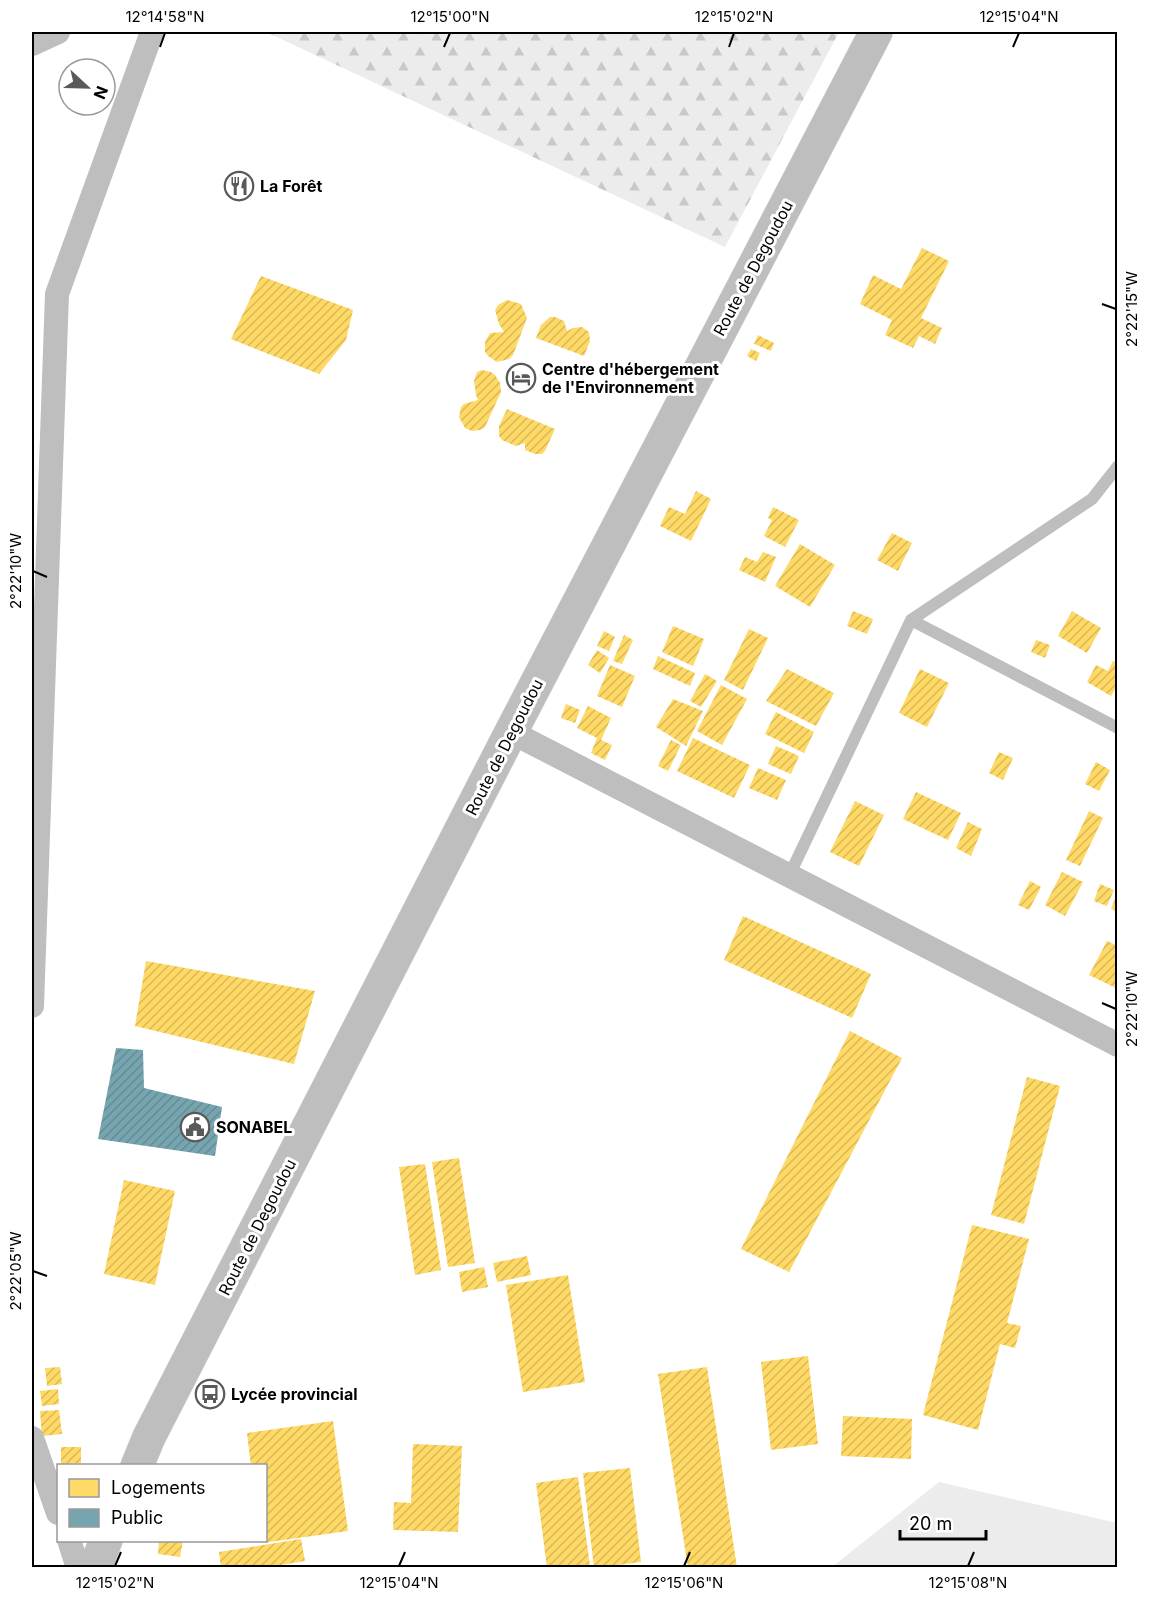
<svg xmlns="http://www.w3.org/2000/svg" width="1149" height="1599" font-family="Inter,sans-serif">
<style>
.forest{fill:url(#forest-firs)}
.pitch{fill:#ececec}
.homes{fill:url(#homes-hatch)}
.public{fill:url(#public-hatch)}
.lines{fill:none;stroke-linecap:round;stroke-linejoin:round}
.primary-casing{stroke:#dbdbdb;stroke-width:34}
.service{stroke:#bebebe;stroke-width:12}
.minor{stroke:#bebebe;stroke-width:24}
.primary{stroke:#bebebe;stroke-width:33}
.ticks{fill:none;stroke:#000;stroke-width:2}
.labels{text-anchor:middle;stroke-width:6;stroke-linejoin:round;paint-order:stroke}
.poi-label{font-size:16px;font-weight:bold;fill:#000;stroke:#fff;text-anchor:start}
.street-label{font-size:16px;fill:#000;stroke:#fff}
.neatline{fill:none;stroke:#000;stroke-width:2}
.ticks-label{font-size:15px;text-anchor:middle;fill:#000}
</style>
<defs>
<pattern id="forest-firs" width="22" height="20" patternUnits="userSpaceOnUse" patternTransform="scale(1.5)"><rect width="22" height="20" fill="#ececec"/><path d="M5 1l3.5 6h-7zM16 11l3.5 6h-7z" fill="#c9c9c9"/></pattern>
<pattern id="homes-hatch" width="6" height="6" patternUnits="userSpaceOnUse" patternTransform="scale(1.5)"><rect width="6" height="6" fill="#ffd966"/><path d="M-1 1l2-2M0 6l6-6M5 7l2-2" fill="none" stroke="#d9b857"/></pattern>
<pattern id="public-hatch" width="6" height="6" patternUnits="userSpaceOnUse" patternTransform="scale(1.5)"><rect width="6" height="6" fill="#76a5af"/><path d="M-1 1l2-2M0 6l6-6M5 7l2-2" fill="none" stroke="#648c95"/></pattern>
</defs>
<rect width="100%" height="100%" fill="#fff"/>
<path class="forest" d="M266,32H839L725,247Z"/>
<path class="pitch" d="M939,1482L1117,1523V1567H832Z"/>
<path class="homes" d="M922,248L949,261L921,318L942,328L935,344L919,336L913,348L885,335L892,320L860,304L873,275L901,289Z
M261,276L353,310L346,340L319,374L231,339Z
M507,300L521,304L527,318L513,355L509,359L497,362L488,356L485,352V342L490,333L504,332L499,324L495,310L498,305Z
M550,317H555L564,321L567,331L573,328L582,327L589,332L590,341L584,356L536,338L541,325Z
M758,335L774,343L771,351L754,344Z
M751,349L760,353L756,361L747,356Z
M482,370L491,372L495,375L500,383L501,392L485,427L480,430L472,431L465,428L459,417L461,407L464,404L478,400L476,395L474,381L477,372Z
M507,409L555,429L545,451L542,454H535L525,450V443L516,446L502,440L499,436V426Z
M696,491L711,499L691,541L660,526L669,507L685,514Z
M773,507L799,520L785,547L764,536L772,520L768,518Z
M892,533L912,543L898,571L877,560Z
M800,544L835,565L810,607L775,586Z
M763,552L776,557L765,582L739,570L745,557L757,562Z
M853,611L873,619L867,634L847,626Z
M1072,611L1101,628L1087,653L1058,636Z
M673,626L704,639L693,666L662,652Z
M749,629L768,638L743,690L724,680Z
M604,631L615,637L609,651L597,646Z
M624,635L633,640L622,664L613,661Z
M1036,640L1050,645L1045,658L1031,652Z
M597,650L609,658L600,673L588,665Z
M658,656L695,673L690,686L653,669Z
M1113,661L1118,663V684L1111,696L1087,682L1096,665L1108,671Z
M610,665L635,676L622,707L597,696Z
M787,669L834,693L816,726L766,701Z
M920,669L949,683L927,727L899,713Z
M705,674L717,681L701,707L690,701Z
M721,685L747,699L722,745L697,731Z
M673,699L703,711L686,746L656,727Z
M566,704L580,710L575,723L561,718Z
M588,706L611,718L601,740L612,745L605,760L591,753L597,738L577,728Z
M776,712L814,732L804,753L765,734Z
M693,738L750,765L734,798L677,771Z
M671,740L681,745L668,771L658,766Z
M776,746L799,756L791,774L768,764Z
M999,752L1013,758L1003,780L989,773Z
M1096,762L1110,770L1099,791L1085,784Z
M758,768L786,780L777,800L749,788Z
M916,792L961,813L948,840L903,819Z
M855,801L884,815L859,866L830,852Z
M1089,811L1103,818L1080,866L1066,860Z
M968,822L982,829L971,856L956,848Z
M1062,872L1083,882L1065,916L1045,905Z
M1030,881L1041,887L1029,910L1018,905Z
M1100,884L1114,890L1107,906L1094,901Z
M1117,893H1118V912L1111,909Z
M743,916L871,974L852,1018L724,960Z
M1107,941L1118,946V989L1089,975Z
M146,961L315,991L294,1064L135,1026Z
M850,1031L902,1058L789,1272L741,1249Z
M1027,1077L1060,1086L1024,1224L991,1215Z
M459,1158L475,1263L448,1267L432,1162Z
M425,1164L441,1270L415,1275L399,1167Z
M124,1180L175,1191L155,1285L104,1274Z
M972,1225L1029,1239L1007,1323L1021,1326L1015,1348L1000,1344L978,1430L923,1415Z
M527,1256L531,1275L497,1282L493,1263Z
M484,1267L488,1287L462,1292L459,1272Z
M568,1275L585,1382L523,1392L506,1285Z
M808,1356L818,1444L771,1450L761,1362Z
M60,1367L62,1384L47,1386L45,1368Z
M707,1367L737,1568H688L658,1374Z
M58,1389L59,1404L42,1406L40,1391Z
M59,1410L62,1434L42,1436L40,1411Z
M843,1416L912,1419L911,1459L841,1456Z
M333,1421L348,1531L262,1543L261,1540H266V1466H251L247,1433Z
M413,1444L462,1446L458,1532L393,1530L394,1502L411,1503Z
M61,1447H81V1463L61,1464Z
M630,1468L641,1562L594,1568L583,1473Z
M578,1477L590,1566L547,1568L536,1483Z
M301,1539L305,1561L263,1568H221L219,1552Z
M159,1540H183L180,1557L158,1554Z"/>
<path class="public" d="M116,1048L143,1050L144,1088L222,1107L215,1156L98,1139Z"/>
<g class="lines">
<g class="primary-casing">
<path id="primary" d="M137,1466L149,1437L511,732L876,32
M95,1568L106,1540"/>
</g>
<path class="service" d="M911,620L1118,728
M789,876L911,620L1092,499L1118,466"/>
<path class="minor" d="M32,44L58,32
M511,732L1118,1045
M32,1006L57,294L152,32
M32,1438L58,1513
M69,1540L78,1568"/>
<use href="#primary" class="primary"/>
</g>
<path class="ticks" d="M160,47L165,33M444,47L450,33M729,47L734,33M1013,47L1019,33M1102,304L1116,309M33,571L47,577M1102,1003L1116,1009M33,1271L47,1276M115,1566L121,1552M399,1566L405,1552M684,1566L690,1552M968,1566L974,1552"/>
<defs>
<g id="restaurant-ring" transform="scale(1.5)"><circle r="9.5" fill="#fff" stroke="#595959" stroke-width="1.5"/><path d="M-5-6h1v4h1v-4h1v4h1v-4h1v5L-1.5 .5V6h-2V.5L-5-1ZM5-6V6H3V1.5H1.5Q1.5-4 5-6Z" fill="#595959"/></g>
<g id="hotel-ring" transform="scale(1.5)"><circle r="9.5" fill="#fff" stroke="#595959" stroke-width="1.5"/><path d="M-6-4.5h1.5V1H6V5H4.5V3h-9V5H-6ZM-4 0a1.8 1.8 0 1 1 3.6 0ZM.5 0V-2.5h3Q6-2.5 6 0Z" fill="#595959"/></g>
<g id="civic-ring" transform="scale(1.5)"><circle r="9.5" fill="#fff" stroke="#595959" stroke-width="1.5"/><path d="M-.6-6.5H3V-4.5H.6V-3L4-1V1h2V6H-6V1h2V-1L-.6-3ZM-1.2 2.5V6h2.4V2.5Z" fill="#595959"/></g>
<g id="bus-ring" transform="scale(1.5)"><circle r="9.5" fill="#fff" stroke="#595959" stroke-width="1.5"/><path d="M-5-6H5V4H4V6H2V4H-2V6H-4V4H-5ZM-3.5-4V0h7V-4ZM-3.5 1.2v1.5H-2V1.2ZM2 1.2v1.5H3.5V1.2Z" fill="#595959"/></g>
</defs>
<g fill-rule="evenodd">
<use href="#restaurant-ring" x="239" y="186"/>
<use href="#hotel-ring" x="521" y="378"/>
<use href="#civic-ring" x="195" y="1127"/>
<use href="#bus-ring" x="210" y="1394"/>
</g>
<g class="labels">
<g class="poi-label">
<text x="260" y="192">La Forêt</text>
<text x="542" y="375">Centre d'hébergement<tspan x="542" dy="18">de l'Environnement</tspan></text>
<text x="216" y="1133">SONABEL</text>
<text x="231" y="1400">Lycée provincial</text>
</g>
<g class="street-label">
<text transform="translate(753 268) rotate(-62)" y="6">Route de Degoudou</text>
<text transform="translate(504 747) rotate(-63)" y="6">Route de Degoudou</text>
<text transform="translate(257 1227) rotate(-63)" y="6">Route de Degoudou</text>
</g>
</g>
<rect width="1149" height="1599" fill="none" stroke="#ffffff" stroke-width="66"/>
<rect x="57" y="1464" width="210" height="78" fill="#ffffff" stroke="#999999" stroke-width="1.5"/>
<rect x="69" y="1479" width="30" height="18" fill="#ffd966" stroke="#999999" stroke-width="1.5"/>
<text x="111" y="1494" font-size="18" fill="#000000">Logements</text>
<rect x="69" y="1509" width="30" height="18" fill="#76a5af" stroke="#999999" stroke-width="1.5"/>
<text x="111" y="1524" font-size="18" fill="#000000">Public</text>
<g transform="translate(87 87) rotate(112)"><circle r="28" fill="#ffffff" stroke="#999999" stroke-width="1.5"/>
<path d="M0-4.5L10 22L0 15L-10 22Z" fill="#595959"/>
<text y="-9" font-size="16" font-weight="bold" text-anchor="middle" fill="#000000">N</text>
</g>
<path d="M900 1530v9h86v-9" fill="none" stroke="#000000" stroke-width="3"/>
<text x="909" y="1530" font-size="18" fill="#000000" stroke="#ffffff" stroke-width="4.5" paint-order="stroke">20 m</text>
<rect x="33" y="33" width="1083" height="1533" class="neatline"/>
<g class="ticks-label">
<text x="165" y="22">12°14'58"N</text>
<text x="450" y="22">12°15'00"N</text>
<text x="734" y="22">12°15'02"N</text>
<text x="1019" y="22">12°15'04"N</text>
<text transform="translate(1132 309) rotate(-90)" y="5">2°22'15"W</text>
<text transform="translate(16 571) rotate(-90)" y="5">2°22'10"W</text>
<text transform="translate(1132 1009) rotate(-90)" y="5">2°22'10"W</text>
<text transform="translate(16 1271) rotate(-90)" y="5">2°22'05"W</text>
<text x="115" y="1588">12°15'02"N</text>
<text x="399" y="1588">12°15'04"N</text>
<text x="684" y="1588">12°15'06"N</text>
<text x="968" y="1588">12°15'08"N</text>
</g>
</svg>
